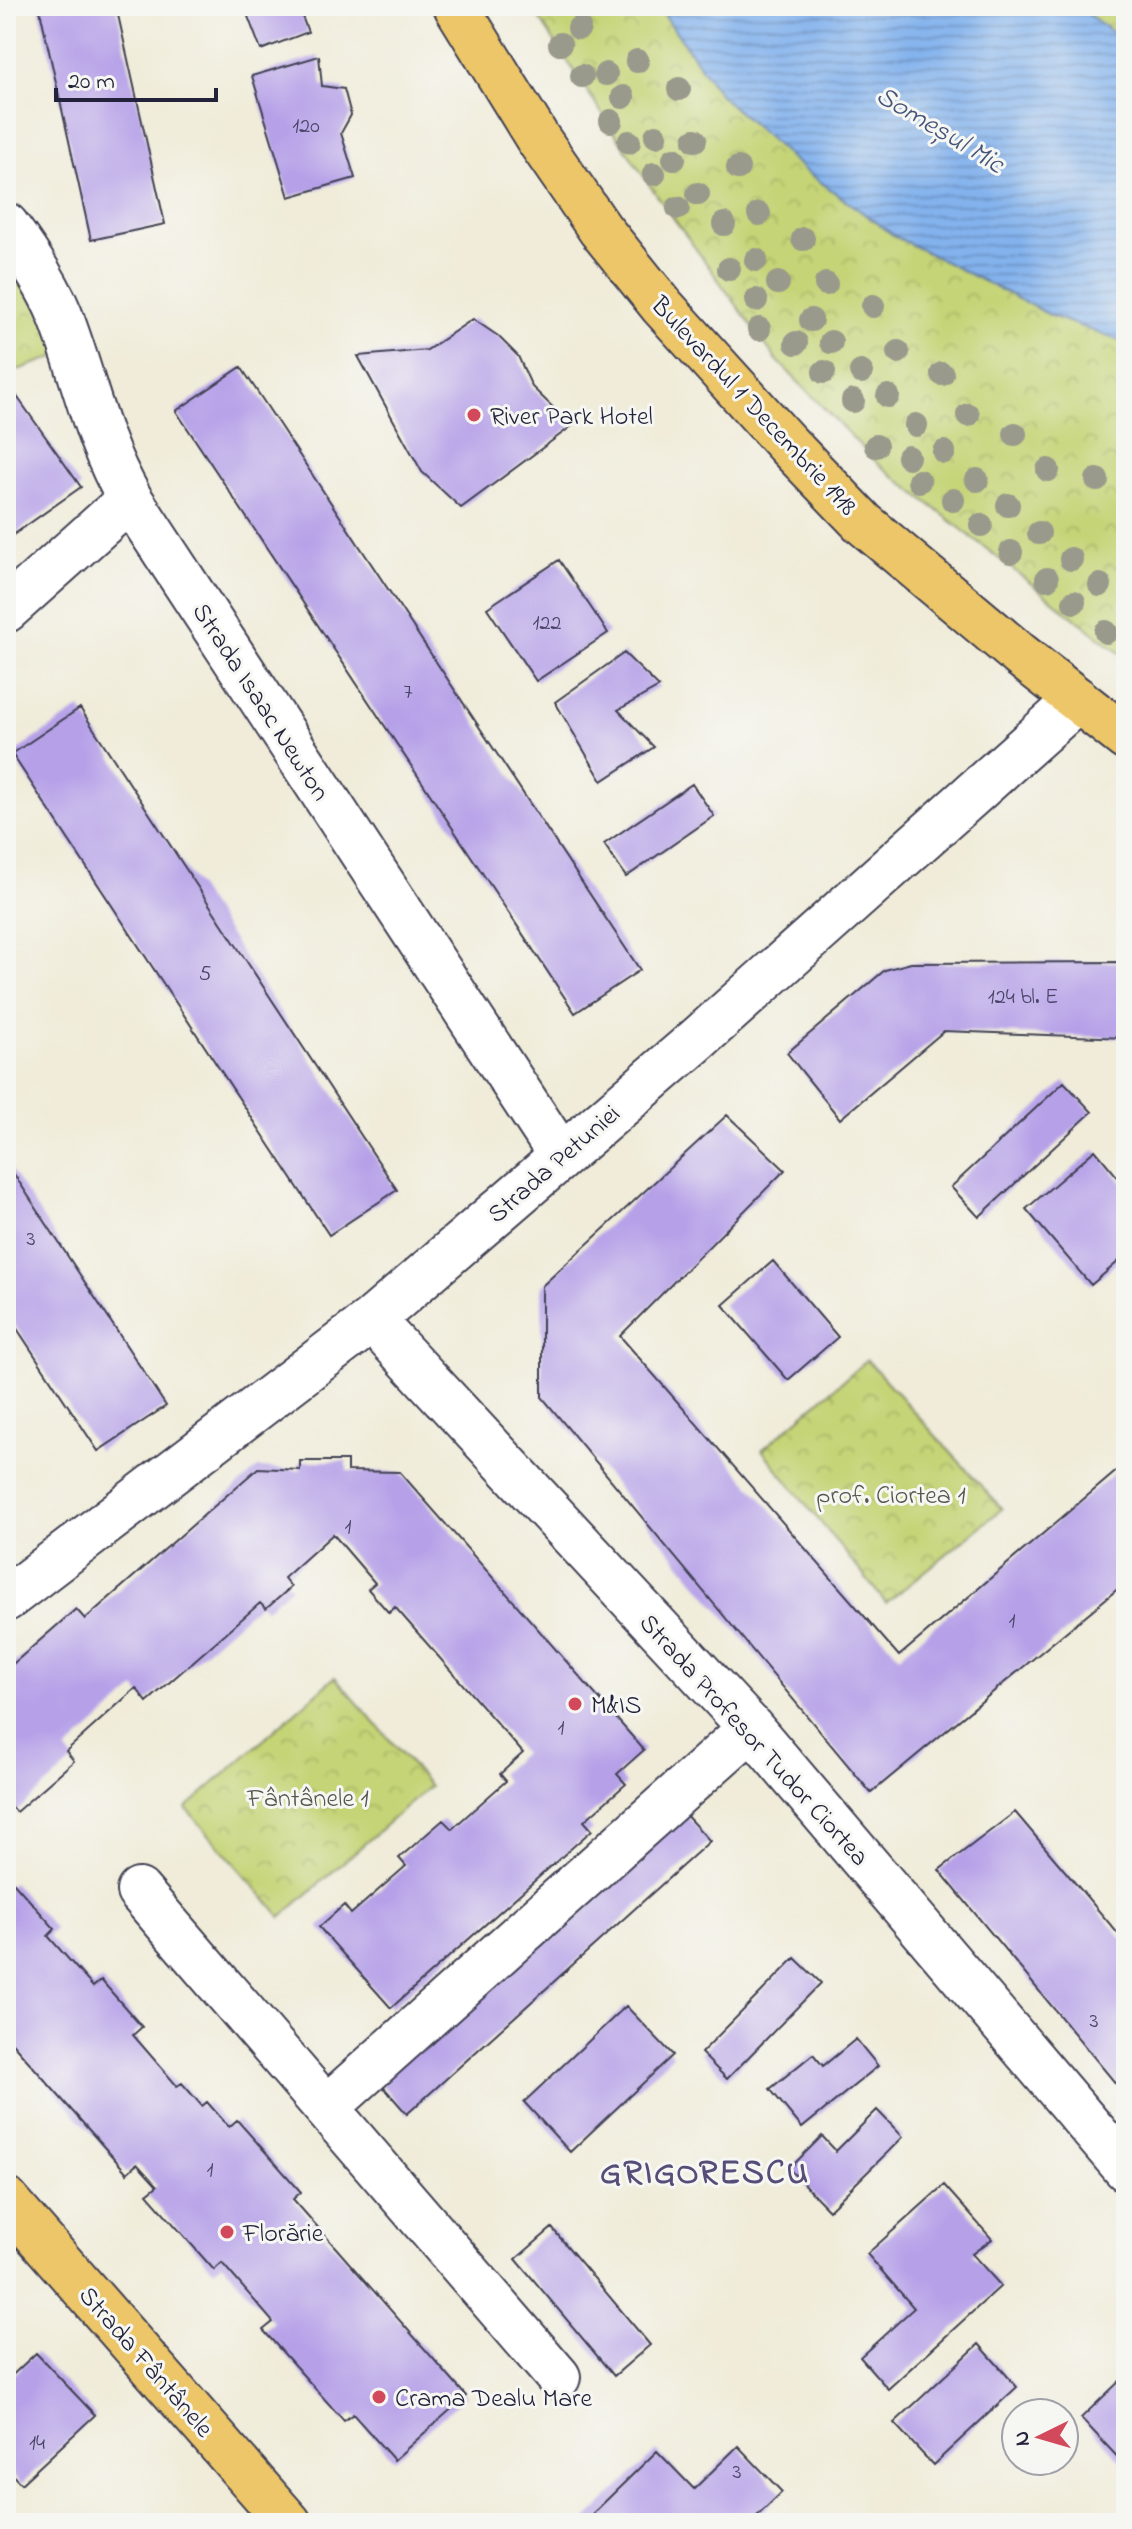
<svg xmlns="http://www.w3.org/2000/svg" width="1132" height="2529" font-family="'Indie Flower',sans-serif">
<style>
.park{fill:url(#park-crowns);stroke:#747b58;stroke-width:2}
.water{fill:url(#water-rules);stroke:#526a94;stroke-width:2}
.building{fill:#b6a1e8}
.lines{fill:none;stroke-linecap:round;stroke-linejoin:round}
.minor-casing{stroke:#414053;stroke-width:48}
.major-casing{stroke:#414053;stroke-width:48}
.minor{stroke:#fff;stroke-width:44}
.major{stroke:#ecc669;stroke-width:44}
.tree{fill:#9a9a8c}
.poi-dot{fill:#d1495b;stroke:#f6f6f2;stroke-width:3}
.labels{text-anchor:middle;stroke-width:6;stroke-linejoin:round;paint-order:stroke}
.number-label{font-size:22px;fill:#474266}
.street-label{font-size:26px;fill:#22223b;stroke:#f6f6f2}
.poi-label{font-size:26px;fill:#22223b;stroke:#f6f6f2;text-anchor:start}
.park-label{font-size:26px;fill:#53574d;stroke:#f6f6f2}
.water-label{font-size:28px;font-style:italic;fill:#445479;stroke:#f6f6f2}
.district-label{font-size:34px;font-weight:bold;letter-spacing:2px;fill:#564e78;stroke:#f6f6f2}
</style>
<defs>
<pattern id="park-crowns" width="20" height="18" patternUnits="userSpaceOnUse" patternTransform="scale(2)"><rect width="20" height="18" fill="#c5d476"/><path d="M2 6a3 3 0 1 1 6 0M12 15a3 3 0 1 1 6 0" fill="none" stroke="#a9b667"/></pattern>
<pattern id="water-rules" width="6" height="5" patternUnits="userSpaceOnUse" patternTransform="scale(2)"><rect width="6" height="5" fill="#83b2ed"/><path d="M0 2.5h6" fill="none" stroke="#6b90c1"/></pattern>
</defs>
<rect width="100%" height="100%" fill="#f6f6f2"/>
<filter id="ink" filterUnits="userSpaceOnUse"><feTurbulence type="fractalNoise" baseFrequency=".0125" numOctaves="2"/><feDisplacementMap in="SourceGraphic" scale="16" xChannelSelector="R" yChannelSelector="G"/><feConvolveMatrix kernelMatrix="1 2 1 2 8 2 1 2 1" color-interpolation-filters="sRGB"/></filter>
<filter id="wash" filterUnits="userSpaceOnUse"><feTurbulence type="fractalNoise" baseFrequency=".006" numOctaves="4" result="noise"/><feDisplacementMap in="SourceGraphic" scale="32" xChannelSelector="R" yChannelSelector="G"/><feGaussianBlur stdDeviation="1.8" result="paint"/><feColorMatrix in="noise" values="0 0 0 0 0 0 0 0 0 0 0 0 0 0 0 0 0 1.4 0 .05"/><feComposite in="paint" operator="in"/></filter>
<g filter="url(#wash)">
<rect width="100%" height="100%" fill="#f0ecd9"/>
<path class="park" d="M531,6H658L721,96L804,170L896,237L1052,316L1126,343V658L877,463L776,359L650,186Z
M1077,6H1126V42L1082,11Z
M6,225L72,351L6,374Z
M867,1360L1002,1509L886,1603L762,1450Z
M335,1677L430,1786L281,1917L186,1808Z"/>
<path class="water" d="M658,6H1077L1126,42V343L1052,316L896,237L804,170L721,96Z"/>
<g id="blocks">
<path class="building" d="M39,6H116L165,224L91,240Z
M244,6H298L308,32L261,50Z
M319,56L322,86L344,89L351,115L341,133L355,178L289,197L252,76Z
M473,319L498,336L518,356L532,387L572,426L461,508L422,472L358,356L427,350Z
M241,367L640,970L575,1013L176,411Z
M6,381L81,487L6,540Z
M559,560L608,633L536,681L487,608Z
M624,653L659,687L618,710L654,747L602,781L555,702Z
M80,708L397,1190L329,1235L12,754Z
M692,784L714,816L626,877L604,844Z
M1126,962V1038L944,1031L840,1119L787,1053L885,970L911,963Z
M1064,1082L1092,1112L979,1217L951,1187Z
M727,1115L785,1170L620,1336L899,1656L1126,1463V1582L871,1793L542,1397V1286Z
M1095,1150L1126,1187V1255L1091,1285L1026,1209Z
M6,1162L166,1406L98,1451L6,1312Z
M773,1261L838,1337L788,1380L723,1305Z
M300,1461H347V1471L400,1472L644,1750L617,1774L626,1784L584,1821L592,1830L391,2008L319,1927L344,1905L351,1914L406,1866L399,1858L443,1820L452,1829L506,1781L500,1774L523,1753L395,1607L389,1613L368,1589L375,1583L333,1534L284,1578L291,1587L266,1609L260,1603L147,1702L136,1688L66,1751L74,1761L16,1812L11,1807L6,1811V1670L76,1609L85,1619L258,1468L300,1470Z
M681,1810L710,1841L407,2114L379,2082Z
M1015,1812L1126,1943V2096L939,1870Z
M13,1882L55,1929L48,1936L93,1987L101,1980L142,2027L133,2035L177,2086L182,2083L202,2106L207,2102L229,2127L237,2120L301,2192L293,2199L466,2396L394,2460L353,2414L344,2421L263,2330L273,2322L222,2263L214,2270L147,2194L157,2186L137,2164L127,2173L6,2036V1888Z
M795,1958L821,1983L727,2079L701,2053Z
M626,2006L673,2055L570,2152L524,2102Z
M856,2039L878,2066L802,2128L770,2089L813,2054L823,2066Z
M877,2110L903,2137L829,2210L789,2169L822,2136L836,2151Z
M944,2185L992,2239L972,2254L1001,2286L888,2389L860,2357L914,2308L867,2254Z
M552,2228L650,2345L614,2376L516,2259Z
M979,2344L1017,2387L933,2465L894,2423Z
M36,2353L95,2415L21,2484L6,2468V2381Z
M1126,2375V2462L1124,2464L1081,2418Z
M738,2446L782,2492L750,2523H583L657,2451L694,2489Z"/>
</g>
</g>
<g filter="url(#ink)">
<use href="#blocks" fill-opacity="0" stroke="#414053" stroke-width="2"/>
<g class="lines">
<g class="minor-casing">
<path id="minor" d="M6,225C26,252 47,283 60,315C85,379 94,437 130,499L561,1156
M6,610L130,499
M372,1320L751,1728L1126,2169
M6,1599L372,1320L698,1039L1078,700
M139,1891L558,2377
M326,2108L751,1728"/>
</g>
<g class="major-casing">
<path id="major" d="M456,6L538,139L600,229L662,306L787,444L863,523L1020,655L1126,738
M6,2200L289,2523"/>
</g>
<use href="#minor" class="minor"/>
<use href="#major" class="major"/>
</g>
<g class="tree">
<circle cx="579" cy="28" r="12"/>
<circle cx="560" cy="44" r="12"/>
<circle cx="637" cy="61" r="12"/>
<circle cx="606" cy="74" r="12"/>
<circle cx="582" cy="76" r="12"/>
<circle cx="679" cy="89" r="12"/>
<circle cx="623" cy="97" r="12"/>
<circle cx="611" cy="121" r="12"/>
<circle cx="656" cy="136" r="12"/>
<circle cx="695" cy="140" r="12"/>
<circle cx="629" cy="142" r="12"/>
<circle cx="674" cy="159" r="12"/>
<circle cx="738" cy="168" r="12"/>
<circle cx="654" cy="174" r="12"/>
<circle cx="698" cy="194" r="12"/>
<circle cx="678" cy="208" r="12"/>
<circle cx="759" cy="214" r="12"/>
<circle cx="724" cy="224" r="12"/>
<circle cx="803" cy="239" r="12"/>
<circle cx="756" cy="260" r="12"/>
<circle cx="729" cy="269" r="12"/>
<circle cx="778" cy="283" r="12"/>
<circle cx="826" cy="284" r="12"/>
<circle cx="756" cy="300" r="12"/>
<circle cx="873" cy="306" r="12"/>
<circle cx="811" cy="320" r="12"/>
<circle cx="759" cy="329" r="12"/>
<circle cx="831" cy="342" r="12"/>
<circle cx="796" cy="343" r="12"/>
<circle cx="898" cy="352" r="12"/>
<circle cx="824" cy="372" r="12"/>
<circle cx="861" cy="372" r="12"/>
<circle cx="942" cy="374" r="12"/>
<circle cx="888" cy="396" r="12"/>
<circle cx="853" cy="401" r="12"/>
<circle cx="968" cy="415" r="12"/>
<circle cx="916" cy="425" r="12"/>
<circle cx="1015" cy="434" r="12"/>
<circle cx="876" cy="446" r="12"/>
<circle cx="944" cy="452" r="12"/>
<circle cx="908" cy="457" r="12"/>
<circle cx="1048" cy="470" r="12"/>
<circle cx="977" cy="480" r="12"/>
<circle cx="1097" cy="480" r="12"/>
<circle cx="919" cy="481" r="12"/>
<circle cx="953" cy="500" r="12"/>
<circle cx="1008" cy="505" r="12"/>
<circle cx="981" cy="525" r="12"/>
<circle cx="1039" cy="533" r="12"/>
<circle cx="1011" cy="552" r="12"/>
<circle cx="1071" cy="559" r="12"/>
<circle cx="1047" cy="579" r="12"/>
<circle cx="1100" cy="585" r="12"/>
<circle cx="1074" cy="602" r="12"/>
<circle cx="1106" cy="632" r="12"/>
</g>
</g>
<g class="poi-dot">
<circle cx="474" cy="415" r="8"/>
<circle cx="575" cy="1704" r="8"/>
<circle cx="227" cy="2232" r="8"/>
<circle cx="379" cy="2397" r="8"/>
</g>
<g class="labels">
<g class="number-label">
<text x="306" y="132">120</text>
<text x="547" y="629">122</text>
<text x="408" y="698">7</text>
<text x="205" y="980">5</text>
<text x="1023" y="1003">124 bl. E</text>
<text x="31" y="1245">3</text>
<text x="348" y="1533">1</text>
<text x="1012" y="1627">1</text>
<text x="561" y="1734">1</text>
<text x="1094" y="2027">3</text>
<text x="210" y="2176">1</text>
<text x="37" y="2449">14</text>
<text x="737" y="2478">3</text>
</g>
<g class="street-label">
<text transform="translate(755 405) rotate(47)" y="9">Bulevardul 1 Decembrie 1918</text>
<text transform="translate(262 701) rotate(57)" y="9">Strada Isaac Newton</text>
<text transform="translate(553 1163) rotate(-41)" y="9">Strada Petuniei</text>
<text transform="translate(755 1739) rotate(48)" y="9">Strada Profesor Tudor Ciortea</text>
<text transform="translate(147 2361) rotate(49)" y="9">Strada Fântânele</text>
</g>
<g class="poi-label">
<text x="490" y="424">River Park Hotel</text>
<text x="591" y="1713">M&amp;IS</text>
<text x="243" y="2241">Florărie</text>
<text x="395" y="2406">Crama Dealu Mare</text>
</g>
<g class="park-label">
<text x="891" y="1503">prof. Ciortea 1</text>
<text x="308" y="1806">Fântânele 1</text>
</g>
<g class="water-label">
<text transform="translate(941 128) rotate(31)" y="10">Someșul Mic</text>
</g>
<g class="district-label">
<text x="705" y="2183">GRIGORESCU</text>
</g>
</g>
<rect width="1132" height="2529" fill="none" stroke="#f6f6f2" stroke-width="32"/>
<g transform="translate(1040 2437) rotate(265)"><circle r="38" fill="#f6f6f2" stroke="#a1a1a9" stroke-width="2"/>
<path d="M0-6L14 30L0 20L-14 30Z" fill="#d1495b"/>
<text y="-12" font-size="22" font-weight="bold" text-anchor="middle" fill="#22223b">N</text>
</g>
<path d="M56 88v12h160v-12" fill="none" stroke="#22223b" stroke-width="4"/>
<text x="68" y="88" font-size="24" fill="#22223b" stroke="#f6f6f2" stroke-width="6" paint-order="stroke">20 m</text>
</svg>
